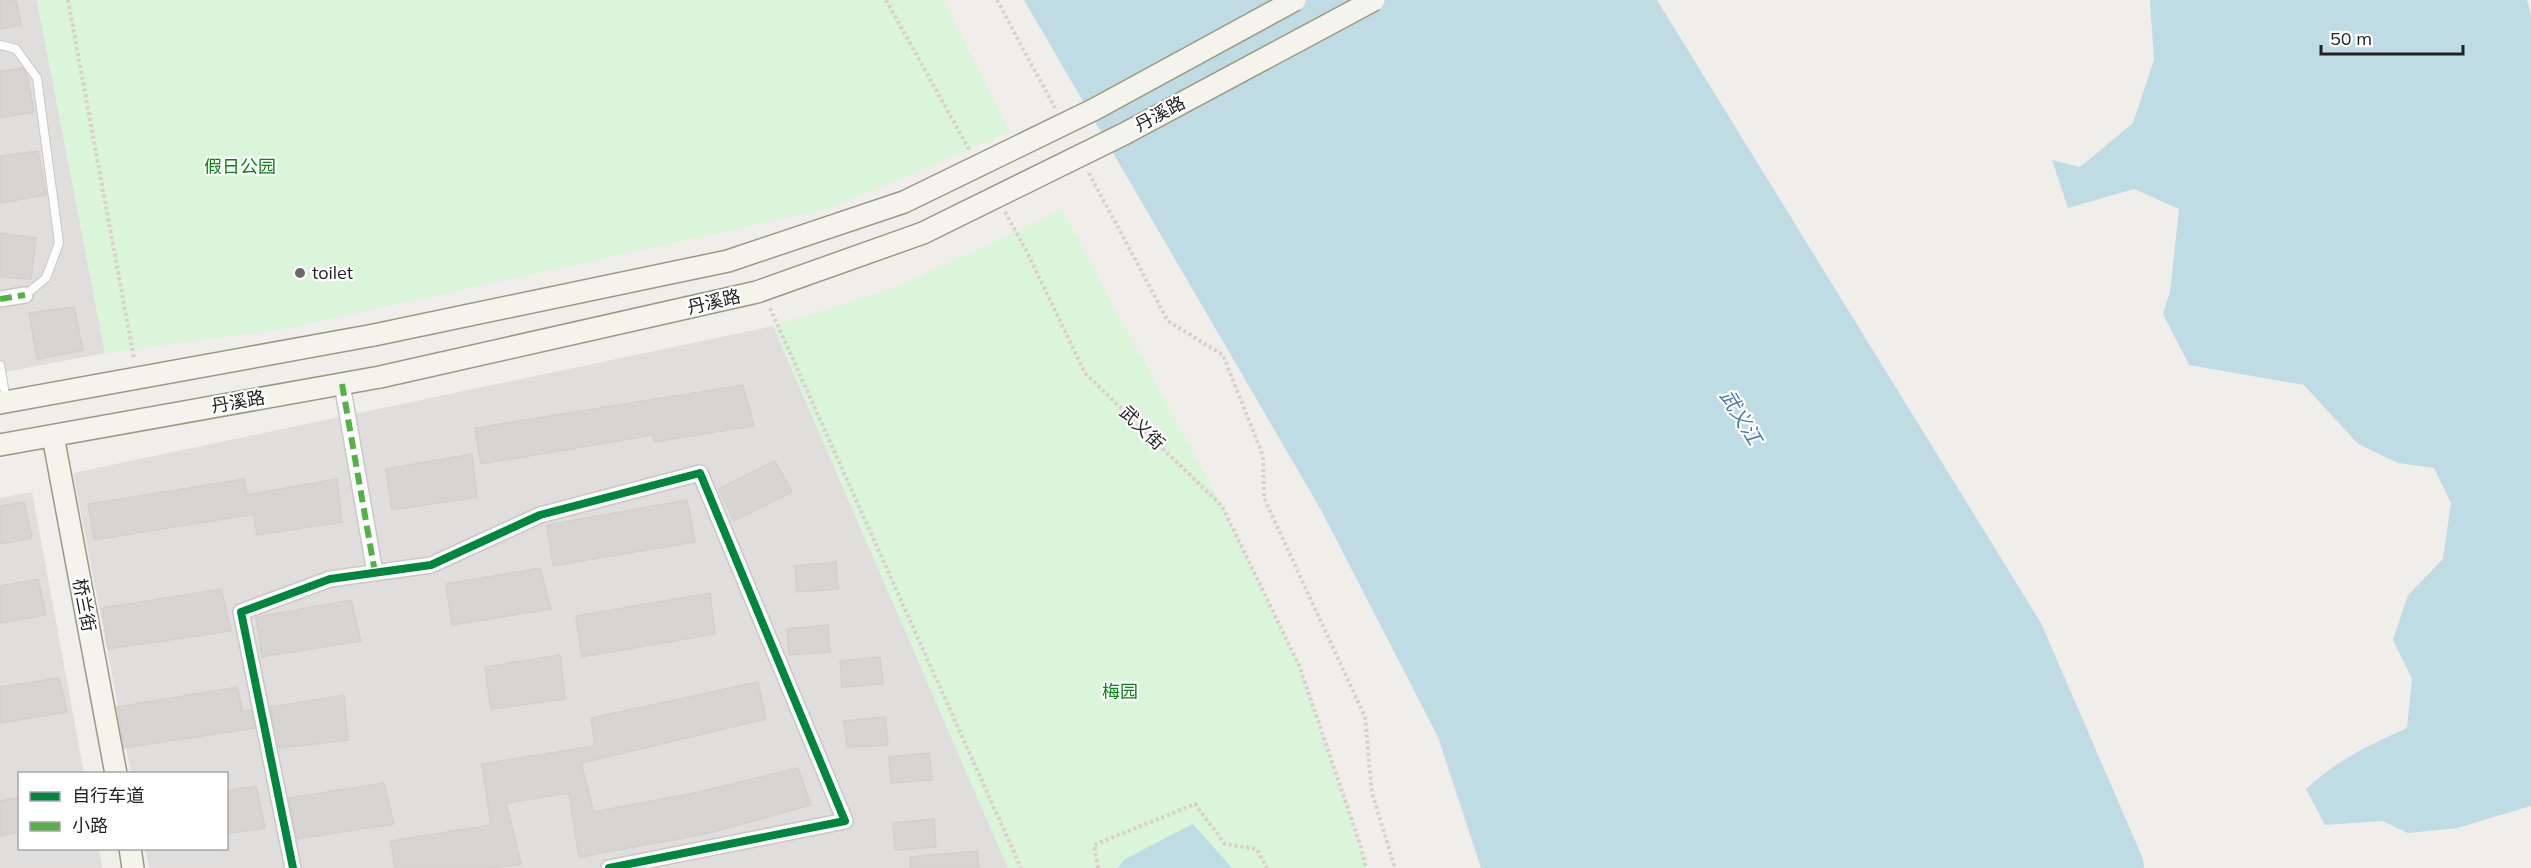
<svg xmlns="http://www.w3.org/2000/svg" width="2531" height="868" font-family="Mulish,'Noto Sans SC',sans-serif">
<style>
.residential{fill:#dfdedc}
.park{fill:#daf5da}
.water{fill:#bfdbe3}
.building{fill:#d7d4d2;stroke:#d3d0cc;stroke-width:1.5}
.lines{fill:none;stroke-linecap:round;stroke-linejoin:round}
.lane-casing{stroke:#c9c8c7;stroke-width:10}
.street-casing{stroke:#c9c8c7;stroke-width:18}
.secondary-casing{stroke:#999a82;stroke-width:24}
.path{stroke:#dccecd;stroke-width:4;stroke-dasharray:3 3;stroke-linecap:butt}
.lane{stroke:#fdfcfc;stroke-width:8}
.street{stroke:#fdfcfc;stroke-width:15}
.secondary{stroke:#f4f4ed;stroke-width:21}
.secondary-bridge-casing{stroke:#999a82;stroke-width:24;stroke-linecap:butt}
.secondary-bridge{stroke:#f4f4ed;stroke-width:21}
.quiet{stroke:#55b145;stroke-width:6;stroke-dasharray:12 6;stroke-linecap:butt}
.cycleway-casing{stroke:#fff;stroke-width:11}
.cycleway{stroke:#00873e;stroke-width:8}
.poi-dot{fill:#6a6968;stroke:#fff;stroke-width:2}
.labels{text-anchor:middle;stroke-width:4.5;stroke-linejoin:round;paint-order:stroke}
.street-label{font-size:18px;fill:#222;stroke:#fff}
.park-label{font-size:18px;fill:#0c8416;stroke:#fff}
.poi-label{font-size:18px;fill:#222;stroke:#fff;text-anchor:start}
.water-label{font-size:20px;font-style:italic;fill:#4a7aab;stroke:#fff}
</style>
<rect width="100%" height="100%" fill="#f0eeeb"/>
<path class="residential" d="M0,0H37L105,353L0,373Z
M773,326L1008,868H149L145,849L226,848V774L131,773L73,473Z
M32,492L84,773L20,774V848L99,849L102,868H0V498Z"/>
<path class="park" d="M37,0H943L1010,132L831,208L284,329L105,353Z
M1062,210L1222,506L1299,665L1360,844L1366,868H1008L773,326L900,286Z"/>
<path class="water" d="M1024,0H1657L2041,623L2143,859L2144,868H1481L1438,737L1321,510Z
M2150,0H2527L2531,16V806L2457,828L2408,833L2382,821L2325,825L2306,789C2339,759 2367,746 2407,728L2412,679L2393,640L2408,595L2443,559L2451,503L2434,468L2398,463L2358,444L2304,385L2189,365L2163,314L2170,292L2179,209L2134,189L2068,208L2052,160L2080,167L2133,123L2154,60Z
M1193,824L1232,868H1118L1125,859Z"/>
<path class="building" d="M0,0H16L21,25L0,29Z
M23,68L27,74L34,112L0,118V72Z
M38,151L46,195L0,203V156Z
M0,233L36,238L31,279L0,277Z
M74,307L83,350L37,359L29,313Z
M743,385L754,426L654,442L653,435L481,464L475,428Z
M472,454L477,497L392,510L386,469Z
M775,461L792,492L734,521L719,489Z
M244,479L247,495L337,479L342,522L257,535L254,514L94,540L88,504Z
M687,500L695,542L553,566L547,525Z
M24,502L32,538L0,544V506Z
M836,562L838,589L797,592L795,566Z
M540,568L551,609L452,625L446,584Z
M38,579L46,615L0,623V586Z
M221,589L231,631L108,649L102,608Z
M710,593L715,634L582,657L576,616Z
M351,600L361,641L262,657L256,617Z
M828,625L830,652L789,655L787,629Z
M560,655L565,699L491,709L485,667Z
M880,657L883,684L842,687L840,661Z
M59,678L67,712L0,723V687Z
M758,682L766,719L581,763L594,812L699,792L798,768L811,805L705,834L579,857L569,793L506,803L521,864L493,868H395L391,841L491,825L482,764L595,746L591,718Z
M237,687L243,712L251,710L255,728L124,748L117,707Z
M344,695L348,740L279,748L270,707Z
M885,717L888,745L847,747L844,721Z
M929,753L932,780L891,783L889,757Z
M384,783L394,824L297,839L289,798Z
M256,786L265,828L226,834V791Z
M20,798V832L0,836V801Z
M934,819L936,847L895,850L893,823Z
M977,851L979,868H910V857Z"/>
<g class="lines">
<g class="lane-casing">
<path id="lane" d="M0,45L16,49L37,78L59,243L46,278L25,295
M0,365L6,400"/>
</g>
<g class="street-casing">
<path id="street" d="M0,299L25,295
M342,384L375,573
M293,868L241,612L330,579L431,565L540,515L700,473L845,821L609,868"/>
</g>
<g class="secondary-casing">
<path id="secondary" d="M0,403L374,335
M53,436L116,774
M0,445L380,377
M130,848L133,868"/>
</g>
<path class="path" d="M68,0L134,359
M886,0L970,151
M997,0L1055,108
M1089,173L1168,321L1223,355L1263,456L1264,498L1365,717L1372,793L1395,868
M1005,212L1026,250L1085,373L1222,506L1299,665L1360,844L1366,868
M770,308L1021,868
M1098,868L1094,845L1195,804L1225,844L1257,849L1267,868"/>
<use href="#lane" class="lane"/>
<use href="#street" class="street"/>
<use href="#secondary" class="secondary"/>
<g class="secondary-bridge-casing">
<path id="secondary-bridge" d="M374,335L728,261L904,202L1095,109L1295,0
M380,377L757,292L923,233L1124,134L1374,0"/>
</g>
<use href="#secondary-bridge" class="secondary-bridge"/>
<path class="quiet" d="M0,299L25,295
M342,384L375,573"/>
<g class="cycleway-casing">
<path id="cycleway" d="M293,868L241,612L330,579L431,565L540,515L700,473L845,821L609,868"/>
</g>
<use href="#cycleway" class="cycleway"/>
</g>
<circle class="poi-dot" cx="300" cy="273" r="6"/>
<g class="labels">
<g class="street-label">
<text transform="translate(1160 114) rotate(-28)" y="6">丹溪路</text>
<text transform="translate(714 302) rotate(-13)" y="6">丹溪路</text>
<text transform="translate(238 402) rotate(-10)" y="6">丹溪路</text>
<text transform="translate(1142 428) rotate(44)" y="6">武义街</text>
<text transform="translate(84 605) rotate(79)" y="6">桥兰街</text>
</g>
<g class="park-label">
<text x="240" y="173">假日公园</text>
<text x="1120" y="698">梅园</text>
</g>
<g class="poi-label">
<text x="312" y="279">toilet</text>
</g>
<g class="water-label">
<text transform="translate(1741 417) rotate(59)" y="7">武义江</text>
</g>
</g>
<rect x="18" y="772" width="210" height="78" fill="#ffffff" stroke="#a7a7a7" stroke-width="1.5"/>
<rect x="30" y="792" width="30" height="9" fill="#00873e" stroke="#a7a7a7" stroke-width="1.5"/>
<text x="72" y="802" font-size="18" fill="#222222">自行车道</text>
<rect x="30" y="822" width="30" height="9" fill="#55b145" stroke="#a7a7a7" stroke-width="1.5"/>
<text x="72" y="832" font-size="18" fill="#222222">小路</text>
<path d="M2321 45v9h142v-9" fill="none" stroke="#222222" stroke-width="3"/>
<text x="2330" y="45" font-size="18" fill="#222222" stroke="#ffffff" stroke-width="4.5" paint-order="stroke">50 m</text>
</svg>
